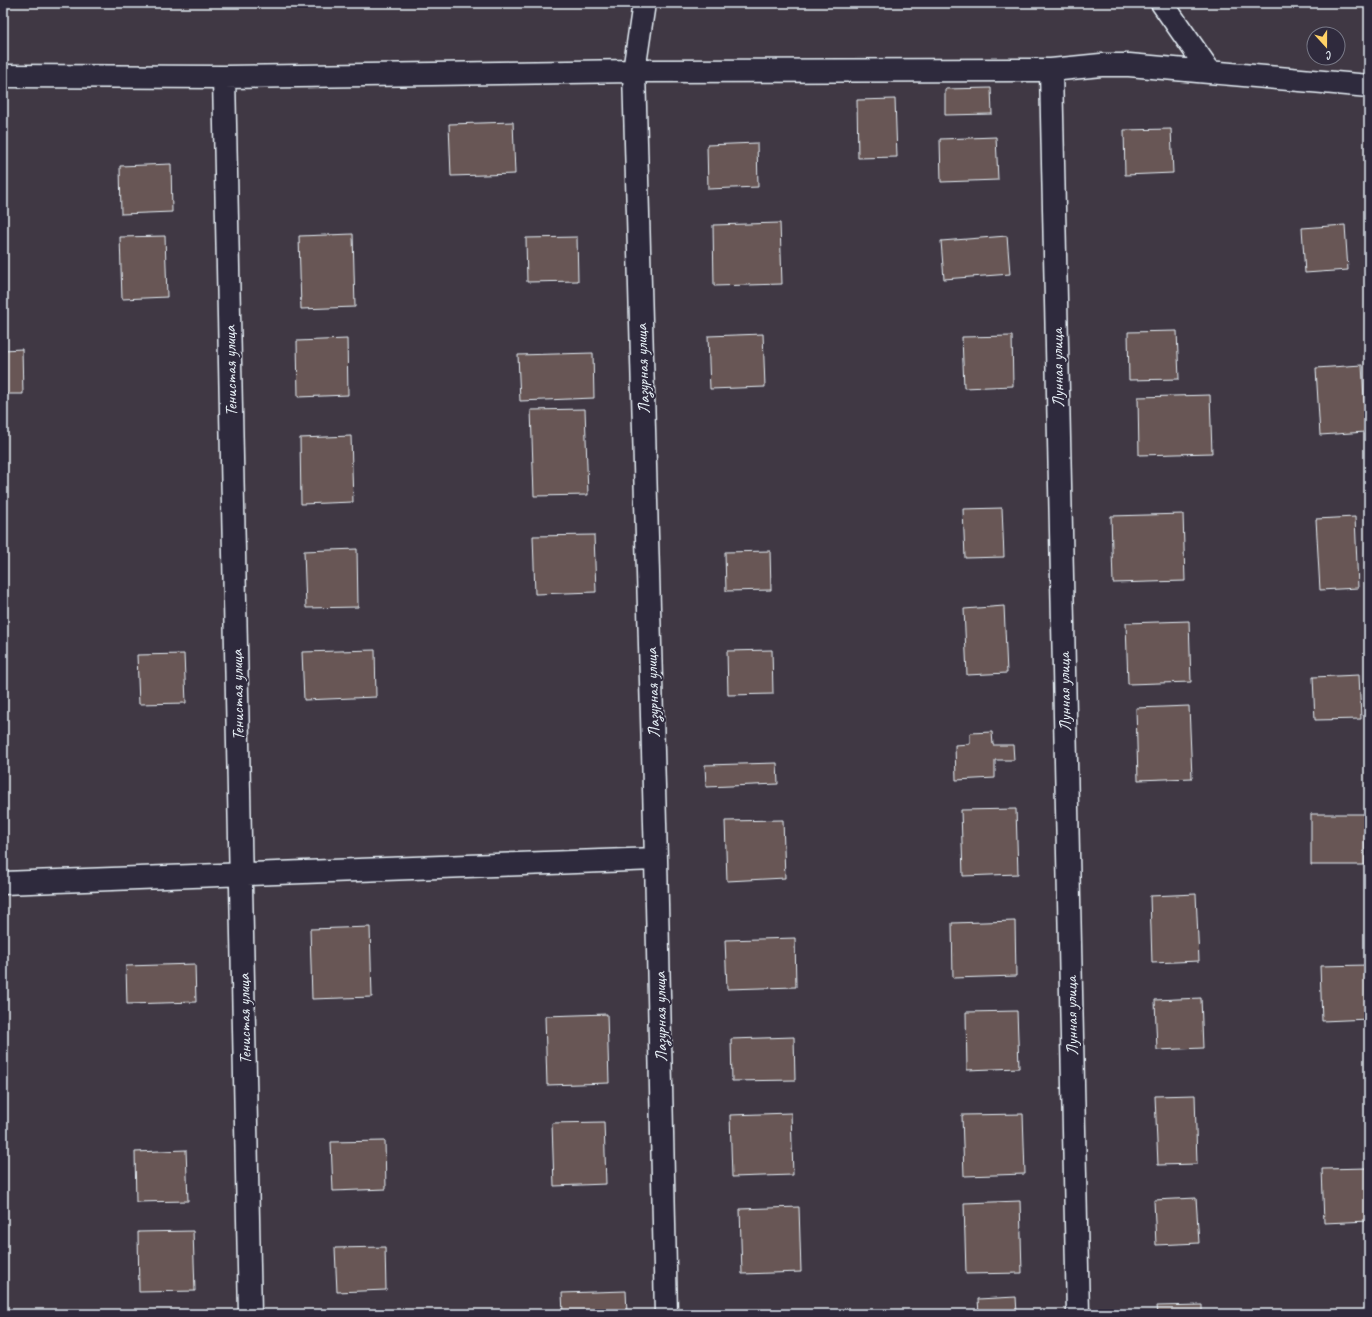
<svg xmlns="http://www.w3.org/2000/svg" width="1372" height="1317" font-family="Caveat,sans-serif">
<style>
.building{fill:#675754;stroke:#e8f1f8}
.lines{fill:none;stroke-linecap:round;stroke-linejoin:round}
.minor-casing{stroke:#e8f1f8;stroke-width:25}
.minor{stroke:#2f2a3d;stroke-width:22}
.labels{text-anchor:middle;stroke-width:4;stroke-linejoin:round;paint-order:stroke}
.street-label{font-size:17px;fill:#e8f1f8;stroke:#2f2a3d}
</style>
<rect width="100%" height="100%" fill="#403844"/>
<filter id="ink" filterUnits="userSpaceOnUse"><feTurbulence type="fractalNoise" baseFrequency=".025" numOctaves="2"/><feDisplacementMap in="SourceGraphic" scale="8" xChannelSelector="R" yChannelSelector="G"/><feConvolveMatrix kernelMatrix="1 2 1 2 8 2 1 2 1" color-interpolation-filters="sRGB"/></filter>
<g filter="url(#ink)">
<path class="building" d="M991,88L992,114L945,115V89Z
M895,99L897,157L858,158L857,100Z
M513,122L515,174L451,176L449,124Z
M1171,129L1173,173L1125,175L1124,130Z
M996,137L998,180L941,182L940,139Z
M757,143L758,187L708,189L707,145Z
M171,164L172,212L121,214L120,166Z
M780,223L782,284L714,286L713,225Z
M1345,225L1348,270L1305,273L1302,228Z
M353,234L355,307L301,309L299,236Z
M165,236L167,297L122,299L120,237Z
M1007,236L1010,274L944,279L941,241Z
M577,237L578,281L527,282L526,238Z
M1177,331L1179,379L1129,380L1128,332Z
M763,334L765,387L710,389L708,336Z
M1012,336L1013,386L964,388L962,337Z
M347,339L348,395L298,397L297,341Z
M22,349L23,394H3V350Z
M593,353L594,398L520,401L518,355Z
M1362,365L1366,432L1320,435L1316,368Z
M1210,395L1212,453L1139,455L1138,397Z
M585,409L588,495L534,496L531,410Z
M351,436L353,502L301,504L300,438Z
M1002,508L1004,557L965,558L963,509Z
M1183,514L1185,581L1113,583L1111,516Z
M1355,517L1358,588L1320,590L1316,519Z
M594,535L596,592L535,594L533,536Z
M357,549L358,607L306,608L304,551Z
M770,551L771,590L726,591L725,552Z
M1004,606L1007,673L967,675L964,609Z
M1189,621L1191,682L1128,684L1126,623Z
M375,650L376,697L304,700L302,652Z
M772,650L773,694L728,695L727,651Z
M184,654L186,703L139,704L137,655Z
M1359,675L1361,719L1315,720L1313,677Z
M1189,706L1192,778L1138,780L1136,708Z
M992,732L993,745H1013L1014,760H995V778L956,780L955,745L970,744V733Z
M777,763L778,784L706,787L705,765Z
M1016,809L1018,874L963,876L961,810Z
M1311,814H1365V865H1311Z
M783,820L785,878L727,881L725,821Z
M1196,894L1199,961L1152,963L1150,896Z
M1015,921L1016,976L953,978L952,923Z
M370,927L372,997L312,999L310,929Z
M795,938L796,987L727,989L725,940Z
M195,964L196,1002L127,1004L126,966Z
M1368,965L1369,1019L1322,1021L1320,966Z
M1201,998L1203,1048L1157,1050L1155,1000Z
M1017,1011L1019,1068L967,1070L966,1012Z
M607,1014L609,1083L547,1085L545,1016Z
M794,1037L795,1080L732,1081L731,1039Z
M1195,1095L1197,1164L1158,1165L1155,1096Z
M791,1113L793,1175L732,1177L730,1115Z
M1023,1114L1025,1174L964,1176L962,1115Z
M604,1122L606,1184L554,1186L552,1123Z
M385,1141L386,1189L333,1191L331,1142Z
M186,1150L188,1201L136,1202L135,1152Z
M1369,1168V1221L1324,1223L1322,1169Z
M1196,1198L1199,1243L1156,1245L1154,1200Z
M1020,1201L1022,1273L966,1274L964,1203Z
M799,1207L801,1272L742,1274L740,1209Z
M193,1231L195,1291L139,1292L138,1232Z
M385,1247L386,1290L337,1292L335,1248Z
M626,1291L627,1314H563L562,1293Z
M1016,1297L1017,1314H979L978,1299Z
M1202,1305V1314H1158L1157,1306Z"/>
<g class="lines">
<g class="minor-casing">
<path id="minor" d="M644,3L634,71L656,859L666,1314
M1162,3L1210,72
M1051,70L1078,1314
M3,76L224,77L634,71L1051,70L1101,65H1129L1369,86
M224,77L250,1314
M3,883L656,859"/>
</g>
<use href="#minor" class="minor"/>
</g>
</g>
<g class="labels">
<g class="street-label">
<text transform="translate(1057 368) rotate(-91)" y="6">Лунная улица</text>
<text transform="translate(642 369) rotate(-92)" y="6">Лазурная улица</text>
<text transform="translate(230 371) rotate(-91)" y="6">Тенистая улица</text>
<text transform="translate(1064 692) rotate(-91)" y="6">Лунная улица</text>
<text transform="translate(652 693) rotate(-92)" y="6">Лазурная улица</text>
<text transform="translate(237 695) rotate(-91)" y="6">Тенистая улица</text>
<text transform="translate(1071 1016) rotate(-91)" y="6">Лунная улица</text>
<text transform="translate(660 1017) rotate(-91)" y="6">Лазурная улица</text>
<text transform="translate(244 1019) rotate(-91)" y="6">Тенистая улица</text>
</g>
</g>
<rect width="1372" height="1317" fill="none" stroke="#2f2a3d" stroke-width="16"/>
<rect x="8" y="8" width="1356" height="1301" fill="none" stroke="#e8f1f8" stroke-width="1.5" filter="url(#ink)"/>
<g transform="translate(1326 46) rotate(159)"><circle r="19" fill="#2f2a3d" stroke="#797a88"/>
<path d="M0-3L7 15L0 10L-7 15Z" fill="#ffd166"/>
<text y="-6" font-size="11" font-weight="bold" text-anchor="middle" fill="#e8f1f8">С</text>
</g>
</svg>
